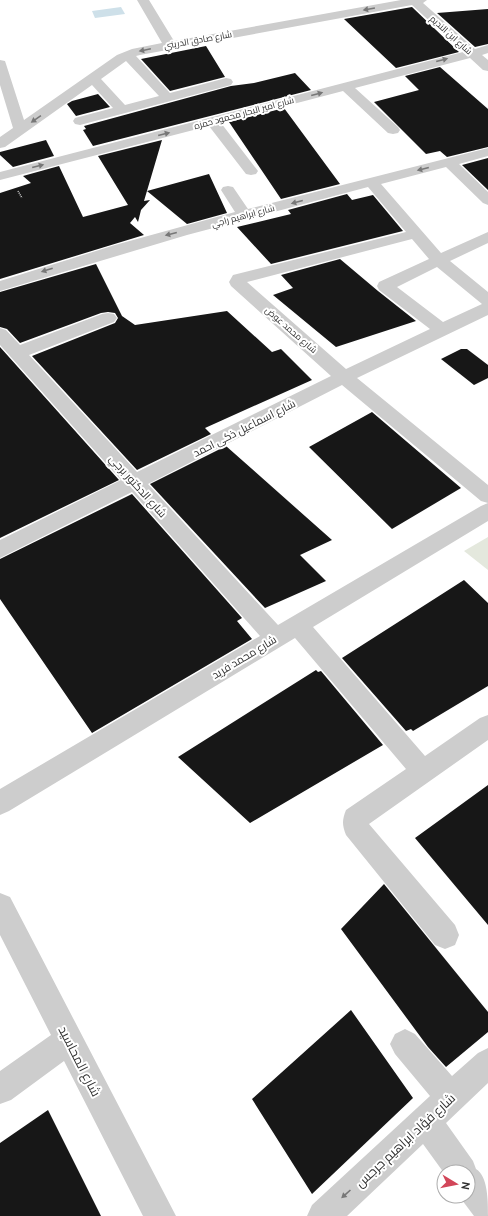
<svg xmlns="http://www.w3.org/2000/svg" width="488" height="1216" font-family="Cabin,Cairo,sans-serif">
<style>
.green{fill:#e4e8dd}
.water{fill:#cee0e9}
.building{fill:#171717}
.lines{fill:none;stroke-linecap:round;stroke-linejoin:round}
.path{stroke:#c7c7c7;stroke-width:1.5;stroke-dasharray:1 1;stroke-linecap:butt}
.minor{fill:#cdcdcd;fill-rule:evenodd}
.oneway{fill:#777}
.labels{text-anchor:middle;stroke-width:4;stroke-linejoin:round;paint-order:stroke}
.far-street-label{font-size:9px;fill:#303030;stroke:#fff}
.street-label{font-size:11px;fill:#303030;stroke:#fff}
.near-street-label{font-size:13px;fill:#303030;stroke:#fff}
</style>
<rect width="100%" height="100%" fill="#fff"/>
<path class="green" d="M488,537V570L464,551Z"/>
<path class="water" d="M121,7L125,14L95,18L92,11Z"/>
<path class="building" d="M412,7L459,52L396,68L344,19Z
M488,9V44L475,47L437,13Z
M206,46L225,77L170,91L141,59Z
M440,67L488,109V147L447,157L440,151L426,154L374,102L419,90L405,76Z
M295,73L311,90L93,146L83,130L86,129L84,126L231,86L254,83Z
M98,94L110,107L76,116L67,104L72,101Z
M284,108L340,184L281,199L229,122Z
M46,140L54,156L13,167L0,155V152Z
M162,140L144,201L150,200L141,210L138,222L135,217L130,223L144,235L0,279V193L31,183L23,176L59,166L83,217L128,205L98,156Z
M488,158V190L462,165Z
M209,174L227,213L187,224L147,191Z
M347,194L352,200L373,195L403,231L271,264L237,227L291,214L288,210Z
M340,259L378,291L416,321L336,347L273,295L293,288L281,275Z
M96,264L122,316L135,325L227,311L272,352L281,349L312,380L205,428L211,434L137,470L32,356L115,323L118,318L115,313L108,312L101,313L20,343L7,329L0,327V292Z
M0,347L119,480L0,538Z
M461,349H467L488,365V378L474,385L441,359Z
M372,412L461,488L392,529L309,447Z
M226,446L332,540L300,555L326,581L265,608L150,484Z
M132,494L242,618L237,621L252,639L92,733L0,599V559Z
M464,580L488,603V686L413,731L411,729L406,731L342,658Z
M316,670L318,672L321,671L383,745L250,823L178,757Z
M488,785V925L415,838Z
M384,884L488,1012V1032L446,1067L428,1047L341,929Z
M351,1010L413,1098L312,1194L252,1099Z
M48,1110L101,1216H0V1143Z"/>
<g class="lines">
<path class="path" d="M18,191L22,198"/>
<path class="minor" d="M137,0H149L174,41L401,0H427L423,3L475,49L488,45V53L482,55L488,60V71L483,70L470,58L355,88L398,127L400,130L398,133L393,134L388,133L343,91L221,123L258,171L256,174L251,175L246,174L209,126L0,180V172L463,52L412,5L140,55L136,56L170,93L226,78L231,79L233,82L231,85L80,125L75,124L73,121L75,118L113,108L92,85L5,147L0,148V137L13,128L0,85V60L5,61L6,64L24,120L117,55L132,49L162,43ZM126,61L159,96L125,105L101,79Z
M488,148V156L459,164L488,192V205L483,203L446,167L381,184L441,253L488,232V243L450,261L488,292V315L357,378L488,485V521L313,627L425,756L480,718L488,715V740L369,824L455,925L459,935L455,945L445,949L435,945L346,835C342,825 342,820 346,810L406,769L295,638L9,811L0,815V789L260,636L132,492L0,558V540L121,480L0,345V328L6,330L20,345L102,314L108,313L114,314L117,318L114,322L29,355L137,472L331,376L231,286L229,282L233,275L406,232L368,187L187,235L0,291V281L115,245L235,212L221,190L223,187L228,186L233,187L248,209ZM412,239L429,259L379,282L377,286L379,290L430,329L346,369L247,282ZM437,267L482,304L443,322L397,287ZM342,385L481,501L488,503L481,506L278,625L148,484Z
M0,893L10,897L176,1216H143L64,1061L11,1100L0,1104V1071L51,1035L0,935Z
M405,1029L415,1034L452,1076L478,1053L488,1048V1083L446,1123L473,1161L476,1169C488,1176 488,1201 488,1216H474L459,1196H468V1172H444V1173L423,1144L347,1216H307L312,1205L430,1096L395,1054L390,1044L395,1034Z"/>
</g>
<defs><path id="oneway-solid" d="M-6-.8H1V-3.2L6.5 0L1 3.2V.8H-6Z"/></defs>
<g class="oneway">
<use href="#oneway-solid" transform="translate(369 9) rotate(170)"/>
<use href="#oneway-solid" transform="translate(145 50) rotate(168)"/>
<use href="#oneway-solid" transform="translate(442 60) rotate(-15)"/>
<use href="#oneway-solid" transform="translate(317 94) rotate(-15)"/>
<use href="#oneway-solid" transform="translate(36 119) rotate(145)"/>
<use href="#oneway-solid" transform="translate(164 134) rotate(-14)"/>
<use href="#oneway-solid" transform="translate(38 166) rotate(-14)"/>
<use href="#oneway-solid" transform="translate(423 169) rotate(166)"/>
<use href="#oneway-solid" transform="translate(297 202) rotate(165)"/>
<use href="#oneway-solid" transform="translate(171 234) rotate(166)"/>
<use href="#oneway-solid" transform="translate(47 270) rotate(162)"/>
<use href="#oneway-solid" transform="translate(346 1194) rotate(138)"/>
</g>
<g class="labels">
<g class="far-street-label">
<text transform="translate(451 35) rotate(42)" y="3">شارع ابن النديم</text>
<text transform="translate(198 40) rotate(-10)" y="3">شارع صادق الدريني</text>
<text transform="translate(244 113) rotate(-15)" y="3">شارع امير البحار محمود حمزه</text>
<text transform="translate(243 216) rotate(-15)" y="3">شارع ابراهيم راجي</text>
<text transform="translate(291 330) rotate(41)" y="3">شارع محمد عوض</text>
</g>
<g class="street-label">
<text transform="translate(244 428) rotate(-27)" y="4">شارع اسماعيل ذكى احمد</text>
<text transform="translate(138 486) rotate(48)" y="4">شارع الدكتور برجي</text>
<text transform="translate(244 657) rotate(-31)" y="4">شارع محمد فريد</text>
</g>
<g class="near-street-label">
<text transform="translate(80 1061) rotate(63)" y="5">شارع المحاسيد</text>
<text transform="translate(405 1140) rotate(-43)" y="5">شارع فؤاد ابراهيم جرجس</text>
</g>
</g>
<g transform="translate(456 1184) rotate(100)"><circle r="19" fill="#ffffff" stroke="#acacac"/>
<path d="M0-3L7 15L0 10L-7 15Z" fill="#d24659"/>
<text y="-6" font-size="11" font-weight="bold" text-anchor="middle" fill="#303030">N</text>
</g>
</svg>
